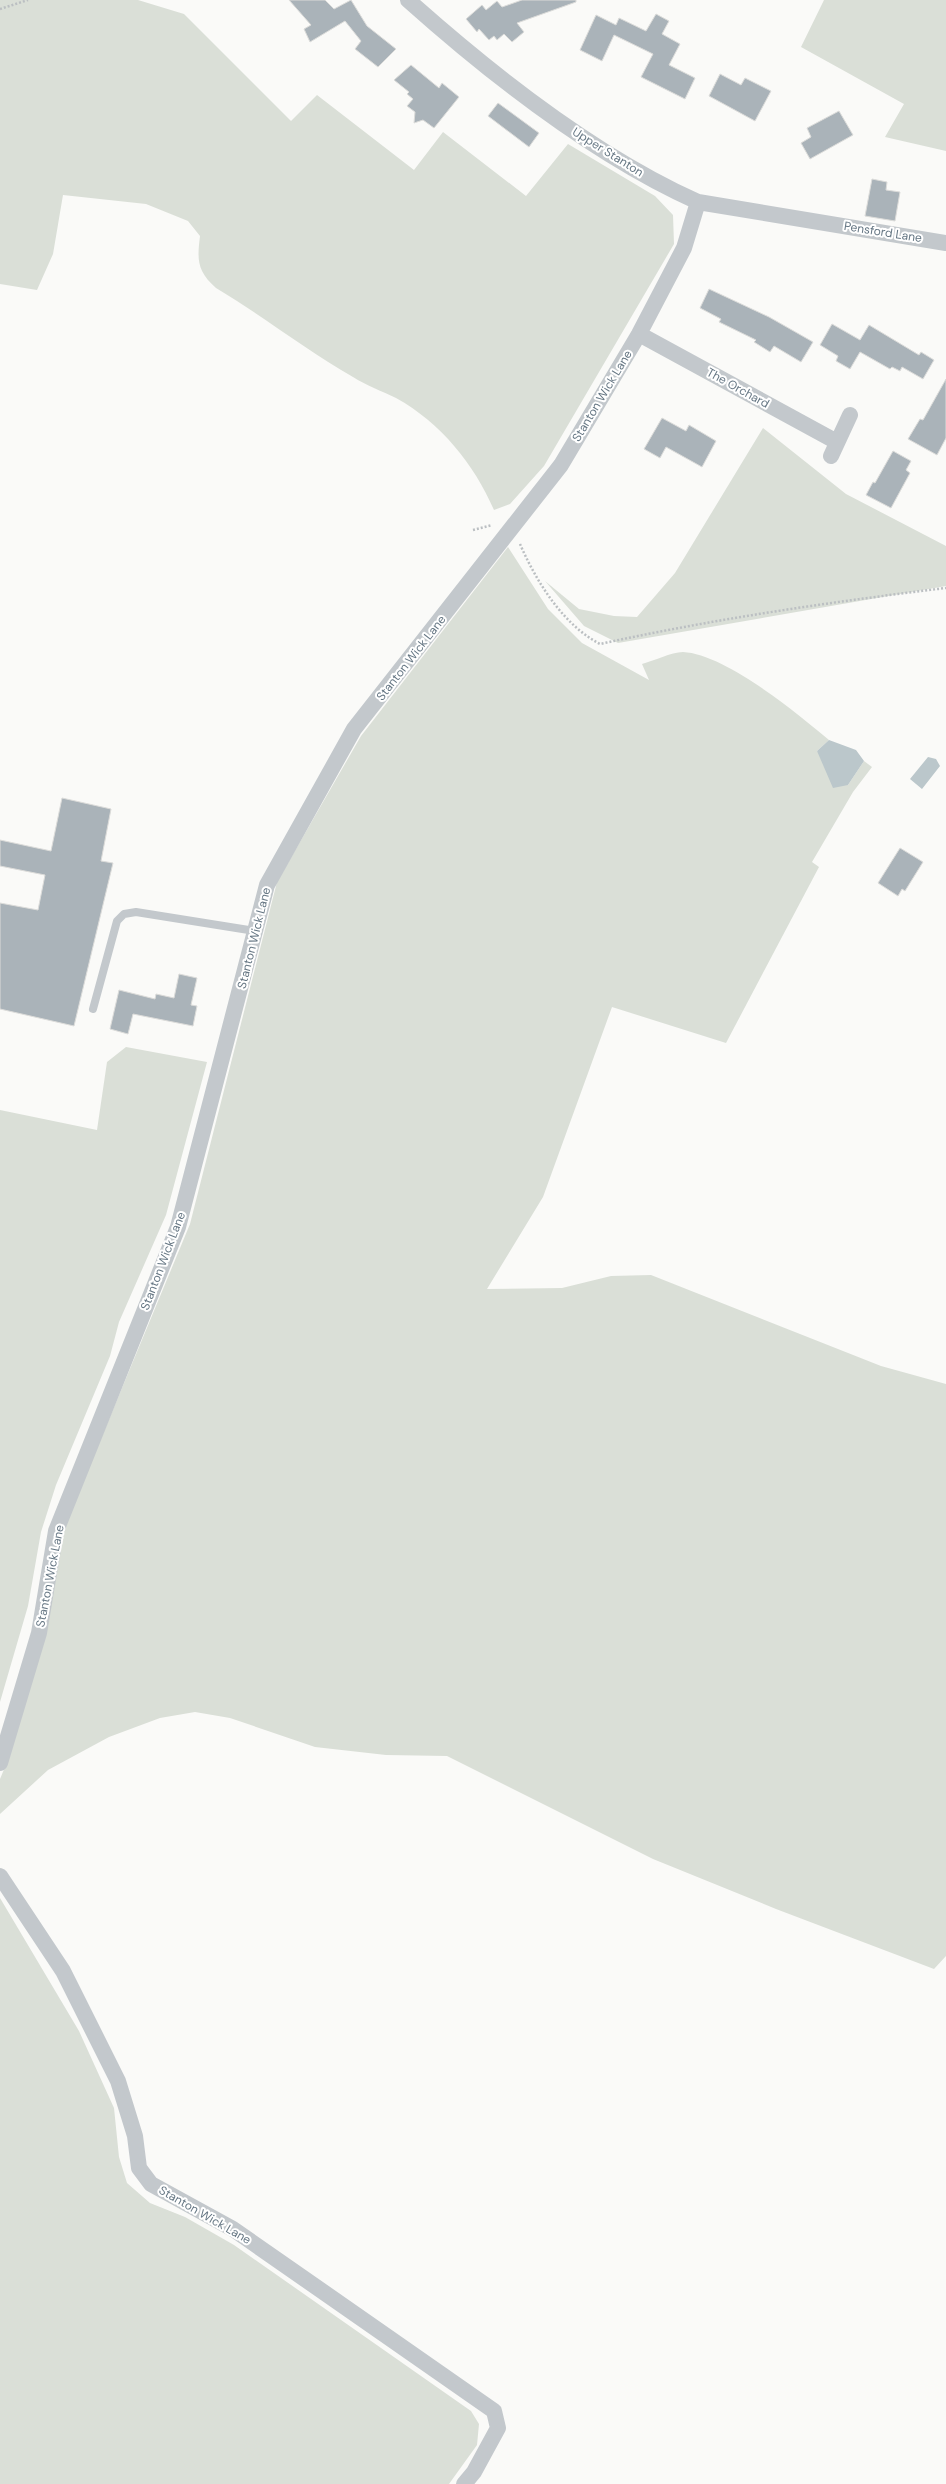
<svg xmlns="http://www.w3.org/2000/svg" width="946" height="2484" font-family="'DM Sans',sans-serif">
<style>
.green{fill:#dadfd7}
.water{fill:#bbc7cb}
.building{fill:#aab3b9;stroke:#dcdcda}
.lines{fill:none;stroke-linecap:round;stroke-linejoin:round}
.path{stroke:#bbbfc2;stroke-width:2.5;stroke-dasharray:2 2;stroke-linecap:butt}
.lane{stroke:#c3c8cc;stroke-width:8}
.street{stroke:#c3c8cc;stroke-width:16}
.labels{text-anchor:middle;stroke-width:4;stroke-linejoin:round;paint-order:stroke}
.street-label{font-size:12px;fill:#657683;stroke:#fff}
</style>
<rect width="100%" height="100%" fill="#fafaf8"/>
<path class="green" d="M0,0H138L184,14L291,121L317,95L414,170L443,132L526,196L568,144L655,196L673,215L674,244L544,466L510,504L494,510C474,464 441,423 396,398C382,391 367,386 353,377C306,350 263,316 216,288C197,271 197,260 200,236L188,221L146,204L63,195L53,254L37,290L0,284Z
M824,0H946V151L885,137L904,104L801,47Z
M763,428L846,494L946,546V586L618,643L584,626L545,581L579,609L614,616L637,617L675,573Z
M508,547L548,609L582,643L649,680L642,664C654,661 671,652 683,652C725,654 797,713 829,740L817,751L848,785L864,761L872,767L853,792L812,862L819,867L726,1043L612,1007L543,1197L487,1289L562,1288L611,1276L651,1275L881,1366L946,1384V1956L934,1969L776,1909L653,1859L447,1756L386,1755L315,1747L230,1718L195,1712L160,1718L109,1737L48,1770L0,1814V1779L10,1755L57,1569L66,1523L190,1224L277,882L361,736Z
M126,1047L207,1062L166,1215L119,1322L110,1356L56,1485L41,1532L28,1606L0,1702V1110L97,1130L107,1062Z
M0,1898L79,2031L114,2108L119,2157L127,2183L150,2203L185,2217L234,2245L471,2411L479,2424L477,2445L449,2484H0Z"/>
<path class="water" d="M829,740L856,750L864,761L848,785L833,788L817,751Z
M928,757L936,759L940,766L922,789L910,779Z"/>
<path class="building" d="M289,0H325L334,9L351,0L367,26L396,49L378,67L355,49L361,41L345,21L310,42L304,29L311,25Z
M522,0H576V2L517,23L524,32L512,42L504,34L497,40L494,36L489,40L479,29L477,32L466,19L482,5L486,10L497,1L502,7Z
M656,14L669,21L662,34L680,44L669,65L695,78L685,99L641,77L653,54L614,35L602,61L580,50L596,15L616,25L619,18L646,31Z
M411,65L439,88L442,83L459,97L434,128L423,120L414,123L415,112L407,106L413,99L407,94L409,92L394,80Z
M720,74L741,85L745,78L771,91L755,121L709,96Z
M498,103L539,133L529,147L488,116Z
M839,111L853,135L810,159L801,143L811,137L807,128Z
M872,179L887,182L886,190L900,192L895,221L865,216Z
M709,289L769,317L813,342L801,362L774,346L770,352L754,342L756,340L719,322L721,319L700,308Z
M832,324L860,340L869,325L919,355L921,352L934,360L923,379L902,367L900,371L892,367L890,369L860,352L850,369L836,361L838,356L820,345Z
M946,379V438L937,455L908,439L920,419L923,420Z
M662,418L686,431L689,425L716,441L702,467L666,447L660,458L644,449Z
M893,451L911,461L906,470L910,473L891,508L866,495L873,482L875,483Z
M62,798L111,809L101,861L113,863L74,1026L0,1009V903L38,910L45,875L0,866V840L51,851Z
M900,848L923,862L905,891L902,889L898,896L878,883Z
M179,974L197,978L191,1005L197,1006L193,1026L133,1014L128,1034L110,1029L119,990L155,999L156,994L174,998Z"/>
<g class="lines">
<path class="path" d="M0,9L28,0
M473,530L492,525
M520,544C536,581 563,625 600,644C714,619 830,602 946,588"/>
<path class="lane" d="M93,1009L117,921L124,914L136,912L255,931"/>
<path class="street" d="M408,0C492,75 595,156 698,202L946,243
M639,334L837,442
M831,456L850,415
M0,1763L39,1633L56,1531L178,1227L267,885L354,729L561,465L639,334L684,248L698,202
M0,1876L63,1971L118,2081L135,2136L139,2168L151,2184L233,2229L494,2411L498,2428L474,2472L464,2484"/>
</g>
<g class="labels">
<g class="street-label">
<text transform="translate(608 152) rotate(32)" y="4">Upper Stanton</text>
<text transform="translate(883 232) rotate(9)" y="4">Pensford Lane</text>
<text transform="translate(738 388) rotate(29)" y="4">The Orchard</text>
<text transform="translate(602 396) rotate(-59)" y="4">Stanton Wick Lane</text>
<text transform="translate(411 658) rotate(-52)" y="4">Stanton Wick Lane</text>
<text transform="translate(254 938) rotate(-76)" y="4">Stanton Wick Lane</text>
<text transform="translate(163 1261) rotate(-69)" y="4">Stanton Wick Lane</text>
<text transform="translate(50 1576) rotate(-79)" y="4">Stanton Wick Lane</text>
<text transform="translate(205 2215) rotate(30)" y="4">Stanton Wick Lane</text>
</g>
</g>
</svg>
